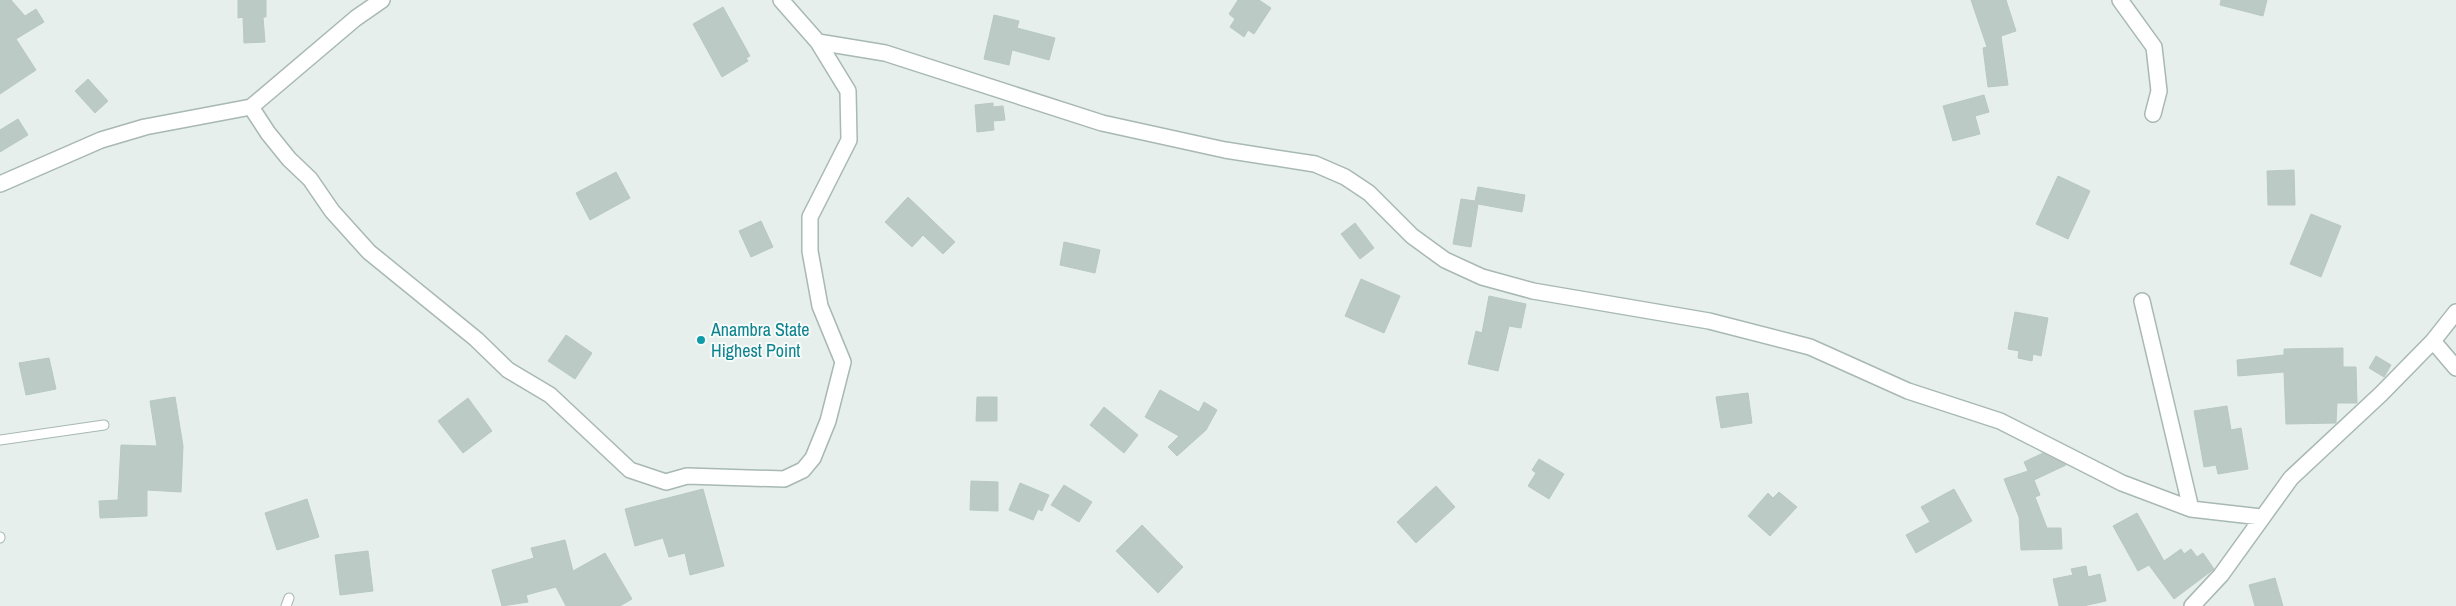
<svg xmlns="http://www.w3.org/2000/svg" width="2456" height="606" font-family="'Archivo Narrow',sans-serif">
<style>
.building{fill:#bbcac4;stroke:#b8c9c2}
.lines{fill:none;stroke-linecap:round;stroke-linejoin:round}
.service-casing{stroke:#a8b8b2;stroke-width:11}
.minor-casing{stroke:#a8b8b2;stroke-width:18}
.service{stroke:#fff;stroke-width:9}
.minor{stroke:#fff;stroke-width:15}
.culture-dot{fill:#0f9aa8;stroke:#f7fbf9;stroke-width:2}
.labels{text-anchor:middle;stroke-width:4;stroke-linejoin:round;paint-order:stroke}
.culture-label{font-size:18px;fill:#0d838f;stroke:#f7fbf9;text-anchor:start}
</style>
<rect width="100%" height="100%" fill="#e6efeb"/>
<path class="building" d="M0,0H11L25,16L36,9L44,22L16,39L36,70L0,94Z
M238,0H266V17H263L265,42L244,43L243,17L238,18Z
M1238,0H1259L1271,8L1254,34L1248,30L1244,37L1230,27L1235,19L1229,14Z
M1971,0H2006L2016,31L2001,36L2008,85L1988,87L1983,48L1987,47Z
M2221,0H2267L2263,16L2220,5Z
M723,7L750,56L746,58L748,61L722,77L693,24Z
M994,15L1019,21L1017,28L1055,38L1049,60L1012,50L1009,65L984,59Z
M88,79L108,101L95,113L75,91Z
M1984,95L1989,112L1975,116L1980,134L1953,141L1943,106Z
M993,103V107L1003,106L1005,120L993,121L994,130L977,132L975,105Z
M18,119L28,135L0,152V130Z
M2294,170L2295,205H2268L2267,171Z
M616,172L630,198L590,220L576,193Z
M2058,176L2090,191L2068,239L2036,224Z
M1478,187L1525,195L1522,212L1478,204L1471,247L1453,244L1461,199L1475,201Z
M908,197L955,242L943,254L923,235L912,247L885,222Z
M2311,214L2341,226L2321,277L2290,264Z
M761,221L773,247L751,257L739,231Z
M1355,223L1374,248L1360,259L1341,234Z
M1064,242L1100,250L1095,273L1060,265Z
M1361,279L1400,296L1384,333L1345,316Z
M1489,296L1526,304L1521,328L1509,326L1498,371L1468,364L1476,331L1482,333Z
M2015,312L2048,318L2041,356L2033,354L2032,361L2018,358L2019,351L2008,349Z
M566,335L592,353L575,379L548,361Z
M2343,348V367H2356L2357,403H2337L2336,423L2286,424L2284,372L2238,376L2237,360L2284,355V349Z
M2376,356L2391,365L2384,377L2369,368Z
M49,358L56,389L26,395L19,363Z
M1160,390L1199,412L1204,402L1217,410L1206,430L1177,456L1168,447L1179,436L1145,417Z
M1748,393L1752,423L1721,428L1716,397Z
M175,397L183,446L181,492L147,490V516L100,518L99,501L118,500L121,445L157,446L150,401Z
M977,397H997V421H976Z
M468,398L492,431L463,453L438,421Z
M2227,406L2231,430L2241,428L2248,469L2218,474L2216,465L2204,467L2194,411Z
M1104,407L1138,435L1124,453L1090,425Z
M2043,453L2066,465L2034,480L2040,495L2035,497L2047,528H2061L2062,549L2021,550L2019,517L2004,479L2028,471L2024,462Z
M1539,459L1564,474L1549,499L1528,486L1536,473L1532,470Z
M971,481L998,482V511L970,510Z
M1020,483L1049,495L1042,511L1038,509L1033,520L1009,510Z
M1064,485L1092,502L1079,522L1051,505Z
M1436,486L1455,507L1416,543L1397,522Z
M703,489L724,566L690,575L685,553L669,557L663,538L635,546L625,509Z
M1954,489L1972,521L1916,553L1906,535L1930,522L1921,507Z
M1779,492L1797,507L1770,536L1748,516L1768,493L1773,498Z
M307,499L319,537L277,550L265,513Z
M2137,513L2164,561L2181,549L2184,554L2191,549L2197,557L2203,553L2214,569L2174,599L2149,565L2138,571L2113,526Z
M1142,525L1183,567L1158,593L1116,551Z
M565,540L573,571L605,553L632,599L620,606H566L556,587L526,595L528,602L502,606L492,570L534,558L531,548Z
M368,551L373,591L340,595L335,555Z
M2086,566L2088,577L2100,574L2106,601L2083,606H2059L2053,579L2073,575L2071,569Z
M2275,578L2283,606H2255L2249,585Z"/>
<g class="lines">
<g class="service-casing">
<path id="service" d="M0,440L104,425
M0,538V537
M286,606L289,598"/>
</g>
<g class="minor-casing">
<path id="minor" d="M781,0L818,42L885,53L1102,123L1225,150L1315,164L1345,177L1369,193L1412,236L1445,260L1482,277L1533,291L1709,321L1810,347L1908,391L2000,421L2122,483L2191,509L2261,517
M2120,0L2154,47L2159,91L2153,114
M251,107L268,133L289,159L310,179L332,211L369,252L476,339L508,370L550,395L630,470L666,482L687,476L784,479L803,470L813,458L828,421L843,362L820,306L810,251V217L849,140L848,91L818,42
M0,184L101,140L145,127L251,107L356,18L382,0
M2142,301L2191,509
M2433,341L2456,368
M2192,606L2221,575L2291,478L2381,394L2433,341L2456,312"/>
</g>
<use href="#service" class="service"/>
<use href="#minor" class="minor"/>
</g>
<circle class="culture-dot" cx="701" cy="340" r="5"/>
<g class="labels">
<g class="culture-label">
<text x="711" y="336">Anambra State<tspan x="711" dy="21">Highest Point</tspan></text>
</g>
</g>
</svg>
